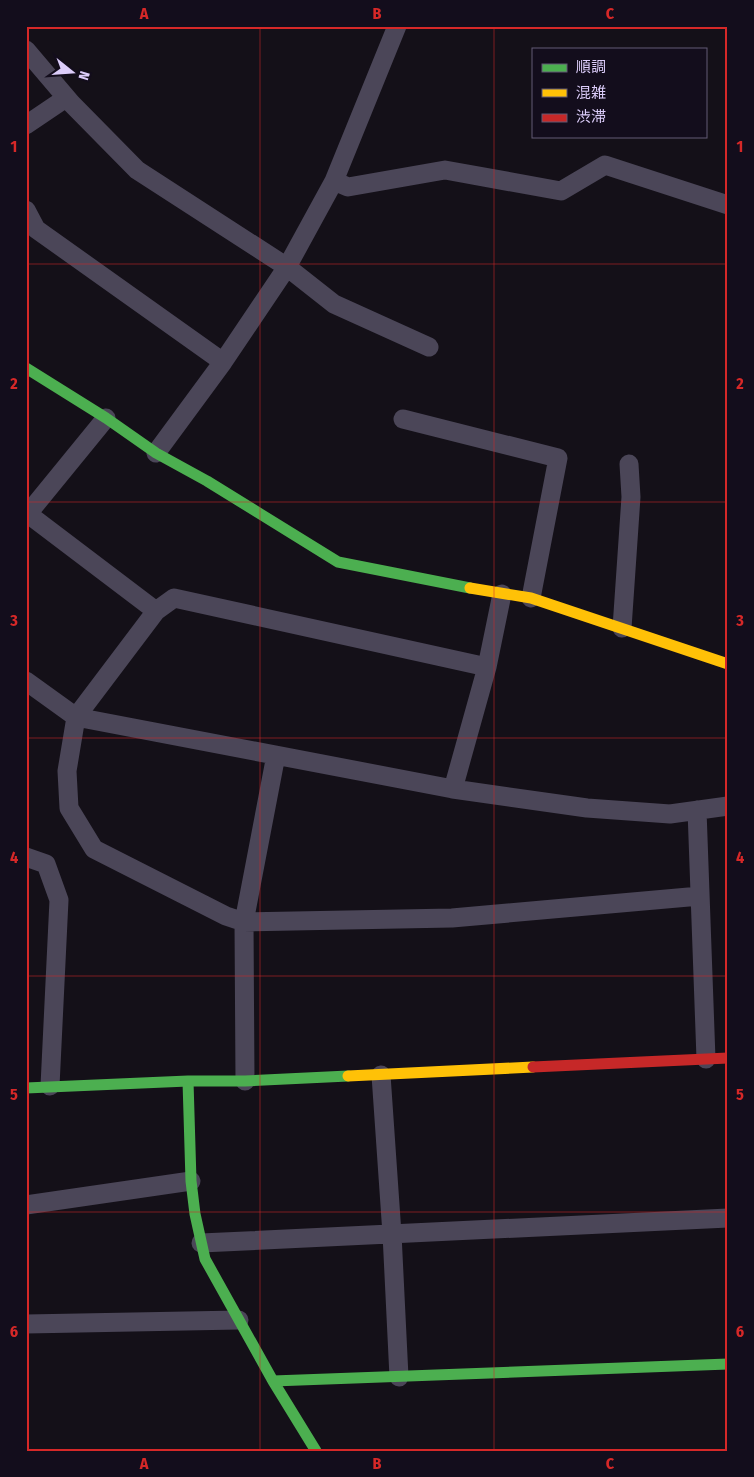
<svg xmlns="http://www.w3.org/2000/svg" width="754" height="1477" font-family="'Fira Sans Condensed','Noto Sans JP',sans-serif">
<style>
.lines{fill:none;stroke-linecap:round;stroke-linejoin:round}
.street{stroke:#4b4658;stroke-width:19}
.fast{stroke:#4caf50;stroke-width:11}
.slow{stroke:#ffc107;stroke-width:11}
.jam{stroke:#c62828;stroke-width:11}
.grid{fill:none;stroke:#d62828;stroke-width:1;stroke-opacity:0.55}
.neatline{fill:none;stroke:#d62828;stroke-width:2}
.grid-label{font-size:16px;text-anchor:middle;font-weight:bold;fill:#d62828}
</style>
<rect width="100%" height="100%" fill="#141018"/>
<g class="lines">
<path class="street" d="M26,50L71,103L137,170L287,267L334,304L429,347
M26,125L66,98
M334,181L348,187L445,170L561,191L605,165L728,205
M26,210L36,229L223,362
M403,419L558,458L531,598
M156,453L223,362L287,267L334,181L397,26
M28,514L156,611L76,717L67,771L69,808L94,849L226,916L244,922L245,1081
M26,516L106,418
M156,611L174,598L487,667
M622,628L631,497L629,464
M26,681L76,717L453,789L587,808L670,814L728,806
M276,755L244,922L452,918L700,896
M453,789L487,667L502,594
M697,810L706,1059
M26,857L46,864L59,900L50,1086
M381,1075L392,1234L399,1377
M26,1205L191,1181
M201,1243L728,1218
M26,1324L239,1320"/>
<path class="fast" d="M26,368L106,418L156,453L207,481L338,562L470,588
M188,1081L191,1181L195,1214L205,1259L273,1381L316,1451
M26,1088L188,1081H245L348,1076
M273,1381L728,1364"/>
<path class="slow" d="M470,588L531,598L728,664
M348,1076L533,1067"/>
<path class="jam" d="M533,1067L728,1058"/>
</g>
<path class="grid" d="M260,26V1451M494,26V1451M26,264H728M26,502H728M26,738H728M26,976H728M26,1212H728"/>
<rect width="754" height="1477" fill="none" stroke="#130d1c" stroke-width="55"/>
<rect x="532" y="48" width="175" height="90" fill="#130d1c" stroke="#635a75"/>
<rect x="542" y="64" width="25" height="8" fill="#4caf50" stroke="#635a75"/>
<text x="576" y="72" font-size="15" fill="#dccdfa">順調</text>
<rect x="542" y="89" width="25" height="8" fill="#ffc107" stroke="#635a75"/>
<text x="576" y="98" font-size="15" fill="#dccdfa">混雑</text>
<rect x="542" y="114" width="25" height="8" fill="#c62828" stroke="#635a75"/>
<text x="576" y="122" font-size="15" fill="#dccdfa">渋滞</text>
<g transform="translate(72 72) rotate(107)" stroke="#130d1c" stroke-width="4" paint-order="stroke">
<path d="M0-4L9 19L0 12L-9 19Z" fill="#dccdfa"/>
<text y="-8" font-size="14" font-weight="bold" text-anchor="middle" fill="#dccdfa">N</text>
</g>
<rect x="28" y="28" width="698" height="1422" class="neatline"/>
<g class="grid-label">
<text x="144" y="19">A</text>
<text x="377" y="19">B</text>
<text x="610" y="19">C</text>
<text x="14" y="152">1</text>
<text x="740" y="152">1</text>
<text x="14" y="389">2</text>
<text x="740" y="389">2</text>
<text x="14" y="626">3</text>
<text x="740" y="626">3</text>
<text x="14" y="863">4</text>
<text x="740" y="863">4</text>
<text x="14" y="1100">5</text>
<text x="740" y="1100">5</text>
<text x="14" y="1337">6</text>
<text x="740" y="1337">6</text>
<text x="144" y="1469">A</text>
<text x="377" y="1469">B</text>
<text x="610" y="1469">C</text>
</g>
</svg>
